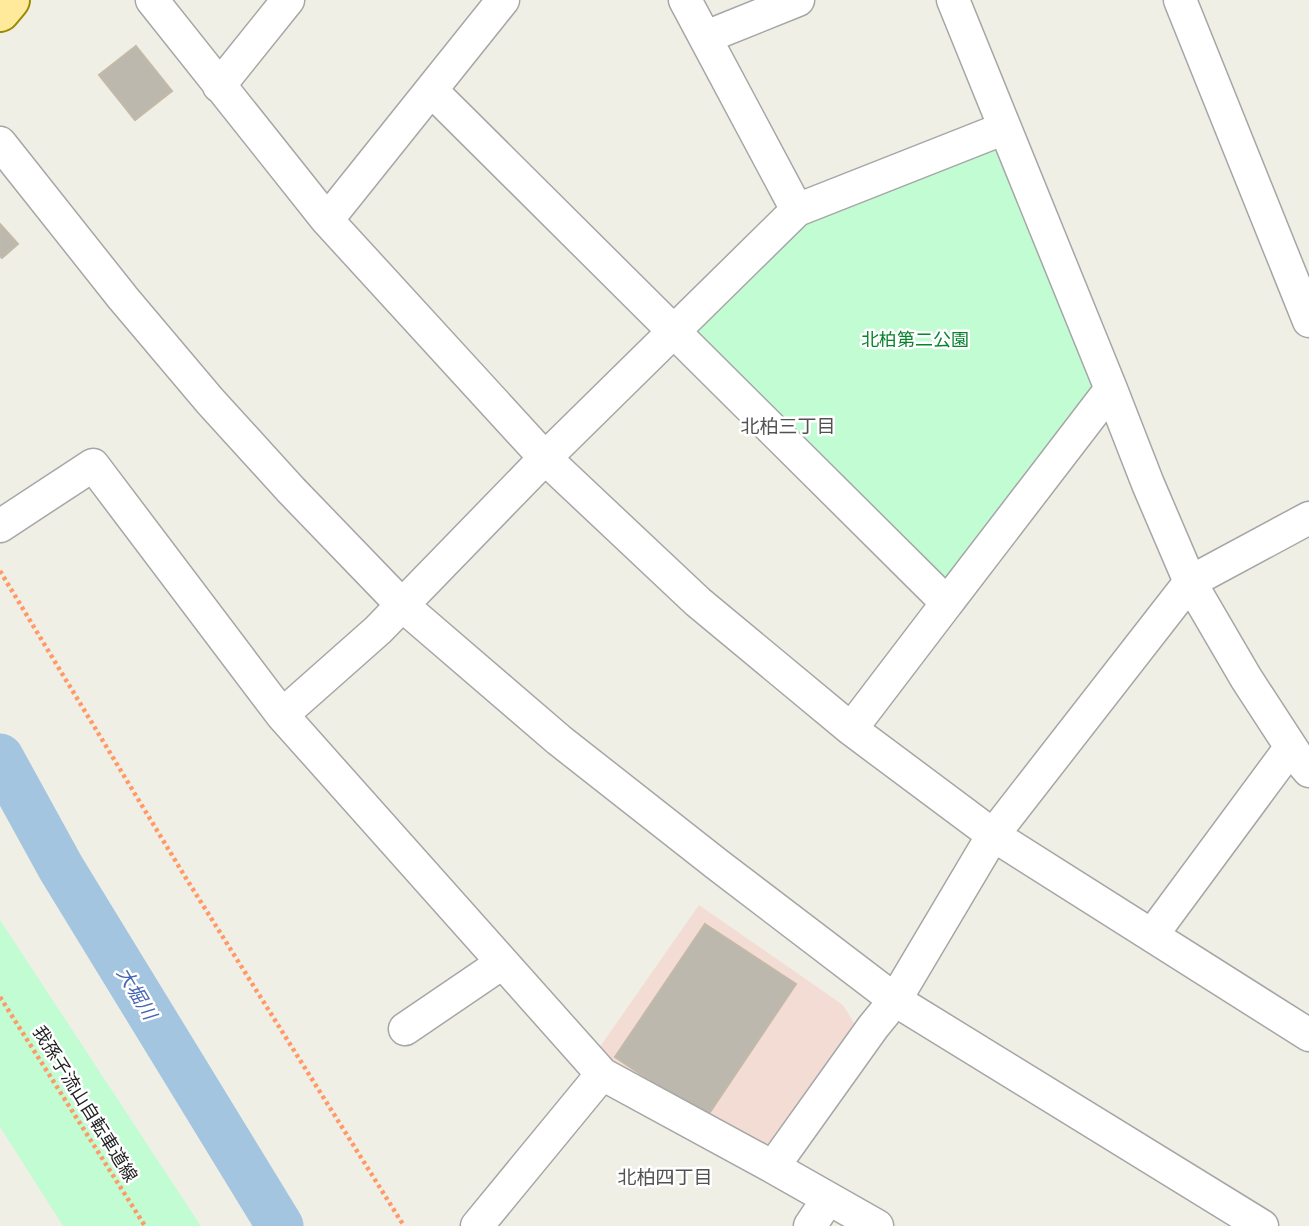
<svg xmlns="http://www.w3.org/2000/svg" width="1309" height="1226" font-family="Figtree,'Noto Sans JP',sans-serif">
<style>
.commercial{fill:#f2dcd4}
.park{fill:#c1fcd3}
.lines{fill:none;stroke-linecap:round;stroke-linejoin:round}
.river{stroke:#a4c5e0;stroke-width:47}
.building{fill:#bdb8ae;stroke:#c3b9a7;stroke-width:2}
.minor-casing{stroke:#a6a6a6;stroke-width:35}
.major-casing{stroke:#9a8a00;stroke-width:42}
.path{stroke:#ff9967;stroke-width:4.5;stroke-dasharray:3.5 3.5;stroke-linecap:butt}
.minor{stroke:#fff;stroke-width:32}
.major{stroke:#ffea9b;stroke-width:38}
.labels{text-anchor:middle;stroke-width:5;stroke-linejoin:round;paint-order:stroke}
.park-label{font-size:18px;fill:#07842d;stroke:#fff}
.street-label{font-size:18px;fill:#1f1f1f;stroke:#fff}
.neighbourhood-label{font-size:19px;fill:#525252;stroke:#fff}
.water-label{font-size:19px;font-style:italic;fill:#4765b4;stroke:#fff}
</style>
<rect width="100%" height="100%" fill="#f0efe5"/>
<path class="commercial" d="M699,905L843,1005L857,1028L763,1155L616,1070L597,1051Z"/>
<path class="park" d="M990,145L1000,150L1096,381L1093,396L952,579H939L697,338V324L805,221Z
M0,920L191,1211L201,1226H63L0,1127Z"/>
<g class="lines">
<path class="river" d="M0,757L61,868L280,1226"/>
</g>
<path class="building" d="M136,46L172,91L135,120L99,75Z
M0,224L18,244L2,258L0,256Z
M705,924L796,984L706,1118L615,1057Z"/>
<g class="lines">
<g class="minor-casing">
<path id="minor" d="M152,0L327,220L431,90L947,603L1111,389L953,0
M685,0L797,210L1005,128
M1180,0L1309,321
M706,37L798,0
M219,86L288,0
M431,90L503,0
M0,143L123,298L210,401L291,490L402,605L559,740L718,865L895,1000L1262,1226
M327,220L545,458L797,210
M1111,389L1148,484L1190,582L1309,518
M0,526L93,465L282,715L602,1074L773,1167L873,1027L895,1000L993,835L1190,582L1246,678L1298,758L1309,771
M282,715L378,630L545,458L698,602L851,729L947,603
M851,729L993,835L1309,1035
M1152,935L1291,747
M405,1029L502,963
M773,1167L877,1226
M477,1226L602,1074
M810,1226L828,1199"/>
</g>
<g class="major-casing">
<path id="major" d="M0,12L10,0"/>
</g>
<path class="path" d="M0,571L184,875L404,1226
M0,997L145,1226"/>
<use href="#minor" class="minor"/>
<use href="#major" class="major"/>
</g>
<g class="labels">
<g class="park-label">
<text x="915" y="346">北柏第二公園</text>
</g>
<g class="street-label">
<text transform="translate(85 1104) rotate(58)" y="6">我孫子流山自転車道線</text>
</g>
<g class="neighbourhood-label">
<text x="788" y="433">北柏三丁目</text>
<text x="665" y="1184">北柏四丁目</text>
</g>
<g class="water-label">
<text transform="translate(137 993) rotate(59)" y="7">大堀川</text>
</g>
</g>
</svg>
